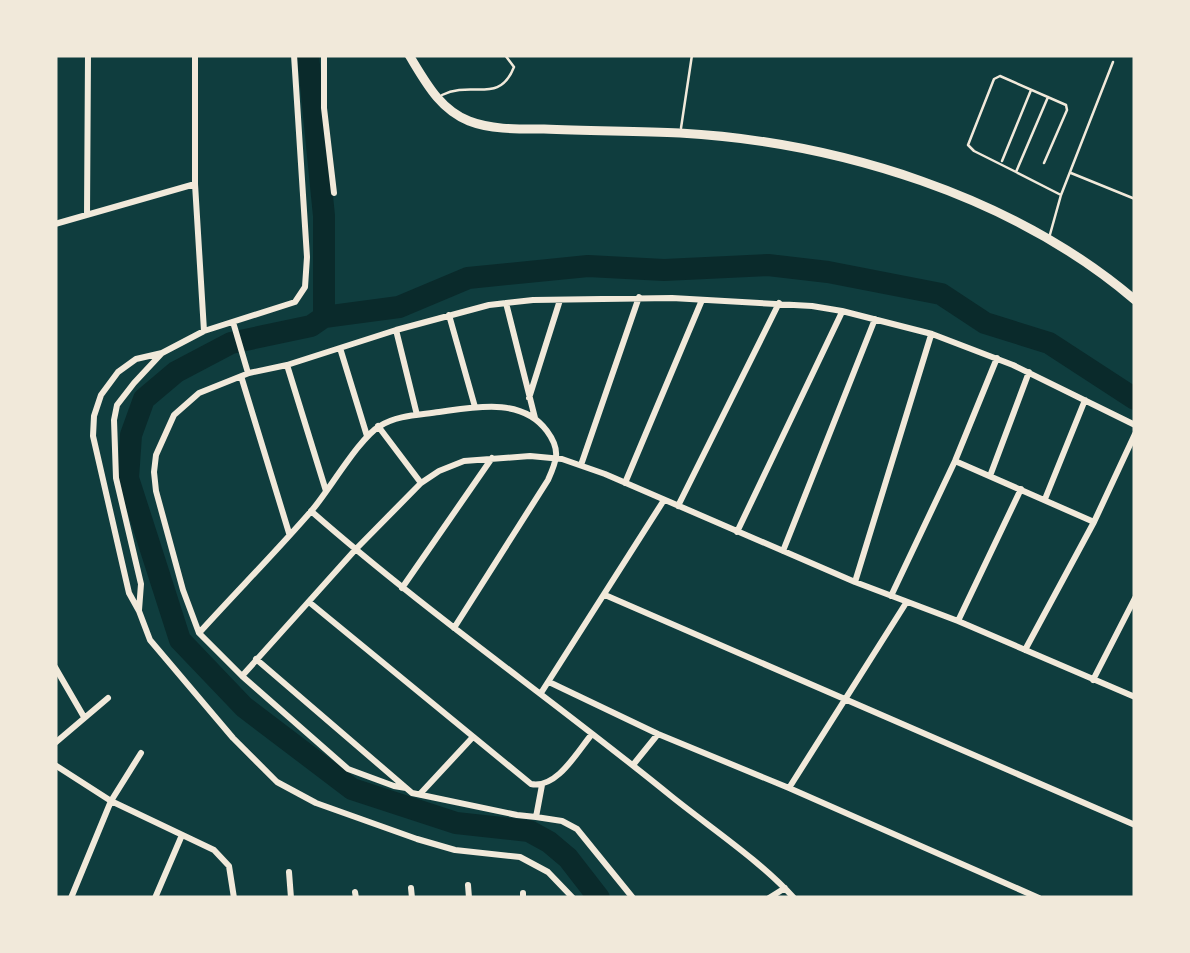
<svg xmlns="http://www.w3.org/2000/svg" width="1190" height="953" font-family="Rubik,sans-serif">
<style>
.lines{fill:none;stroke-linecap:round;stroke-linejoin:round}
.river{stroke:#0a2a2b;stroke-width:22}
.service{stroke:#f1e9da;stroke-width:2.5}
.minor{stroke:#f1e9da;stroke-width:6}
.primary{stroke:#f1e9da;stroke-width:9}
</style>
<rect width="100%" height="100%" fill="#0f3d3e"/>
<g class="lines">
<path class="river" d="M308,55L324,216V317
M599,898L568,858L549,842L529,831L456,823L352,789L244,707L180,640L128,478L131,435L144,399L176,372L231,343L311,326L324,317L399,307L468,278L588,266L664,270L768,265L828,272L941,294L985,323L1049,343L1135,399"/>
<path class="service" d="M442,95C472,80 499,105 514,67L505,55
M1048,97L1016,172L1061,195L1049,238
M681,128L692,55
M1002,161L1031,90
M1016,172L974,151L968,145L994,79L1000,76L1066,105L1067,110L1044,163
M1071,173L1135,199
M1061,195L1113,62"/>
<path class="minor" d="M195,55V184L204,331
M294,55L307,257L305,287L295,302L204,331L162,353L136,359L118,372L101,395L94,416L93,436L129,593L139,611L150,640L233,738L277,782L316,803L417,839L455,850L520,857L548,872L573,898
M324,55V108L334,193
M87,215L88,55
M55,224L195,184
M506,303L535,418
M449,315L475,407
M233,322L248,373
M396,330L417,415
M340,348L367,436
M287,365L326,491
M241,376L289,533
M529,398L560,300
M378,426L421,483
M955,461L1094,522
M581,465L639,297
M990,476L1029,372
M625,483L702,300
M1045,499L1085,400
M678,506L779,303
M311,511C426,612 552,699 671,796C712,829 758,859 794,898
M737,532L842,312
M783,551L875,319
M855,582L931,335
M402,588L492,458
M605,595L1135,825
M891,596L955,461L997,358
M309,602L531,784C557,789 577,752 592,734
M139,610L141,584L116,478L114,420L117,405L134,383L162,353
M958,621L1021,489
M199,633C236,592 276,552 313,509C330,489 360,437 380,426C397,415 420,415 439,412C475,407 522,397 547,431C561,450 557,460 548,480L454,628
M1025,650L1094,522L1135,434
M256,659L412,793L517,815L536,817L542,785
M55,667L84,717
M242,676L355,550L421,483L439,471L464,461L530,456L562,459L605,474L855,582L958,621L1135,697
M1093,680L1135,598
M549,682L658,734L789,788L1039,898
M541,693L664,500
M55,743L108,698
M55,765L111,801L214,850L229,866L234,898
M633,765L658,734
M406,788L394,786L348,769L242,676L199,633L183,590L156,491L154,472L156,455L174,415L199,393L249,373L287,365L396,330L489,305L533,300L672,298L812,306L842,311L932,334L1013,365L1135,425
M789,788L906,603
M420,794L472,738
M536,817L562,821L577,829L633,898
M289,872L291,898
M468,885L469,898
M411,888L412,898
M355,892L356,898
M523,893V898
M71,898L111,801L141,753
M155,898L182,835
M769,898L785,888"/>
<path class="primary" d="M409,55C425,81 439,109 469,121C492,130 520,129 544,129C589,131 635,131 680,133C839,142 1013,196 1135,300"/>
</g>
<rect width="1190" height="953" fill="none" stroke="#f1e9da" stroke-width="115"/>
</svg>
